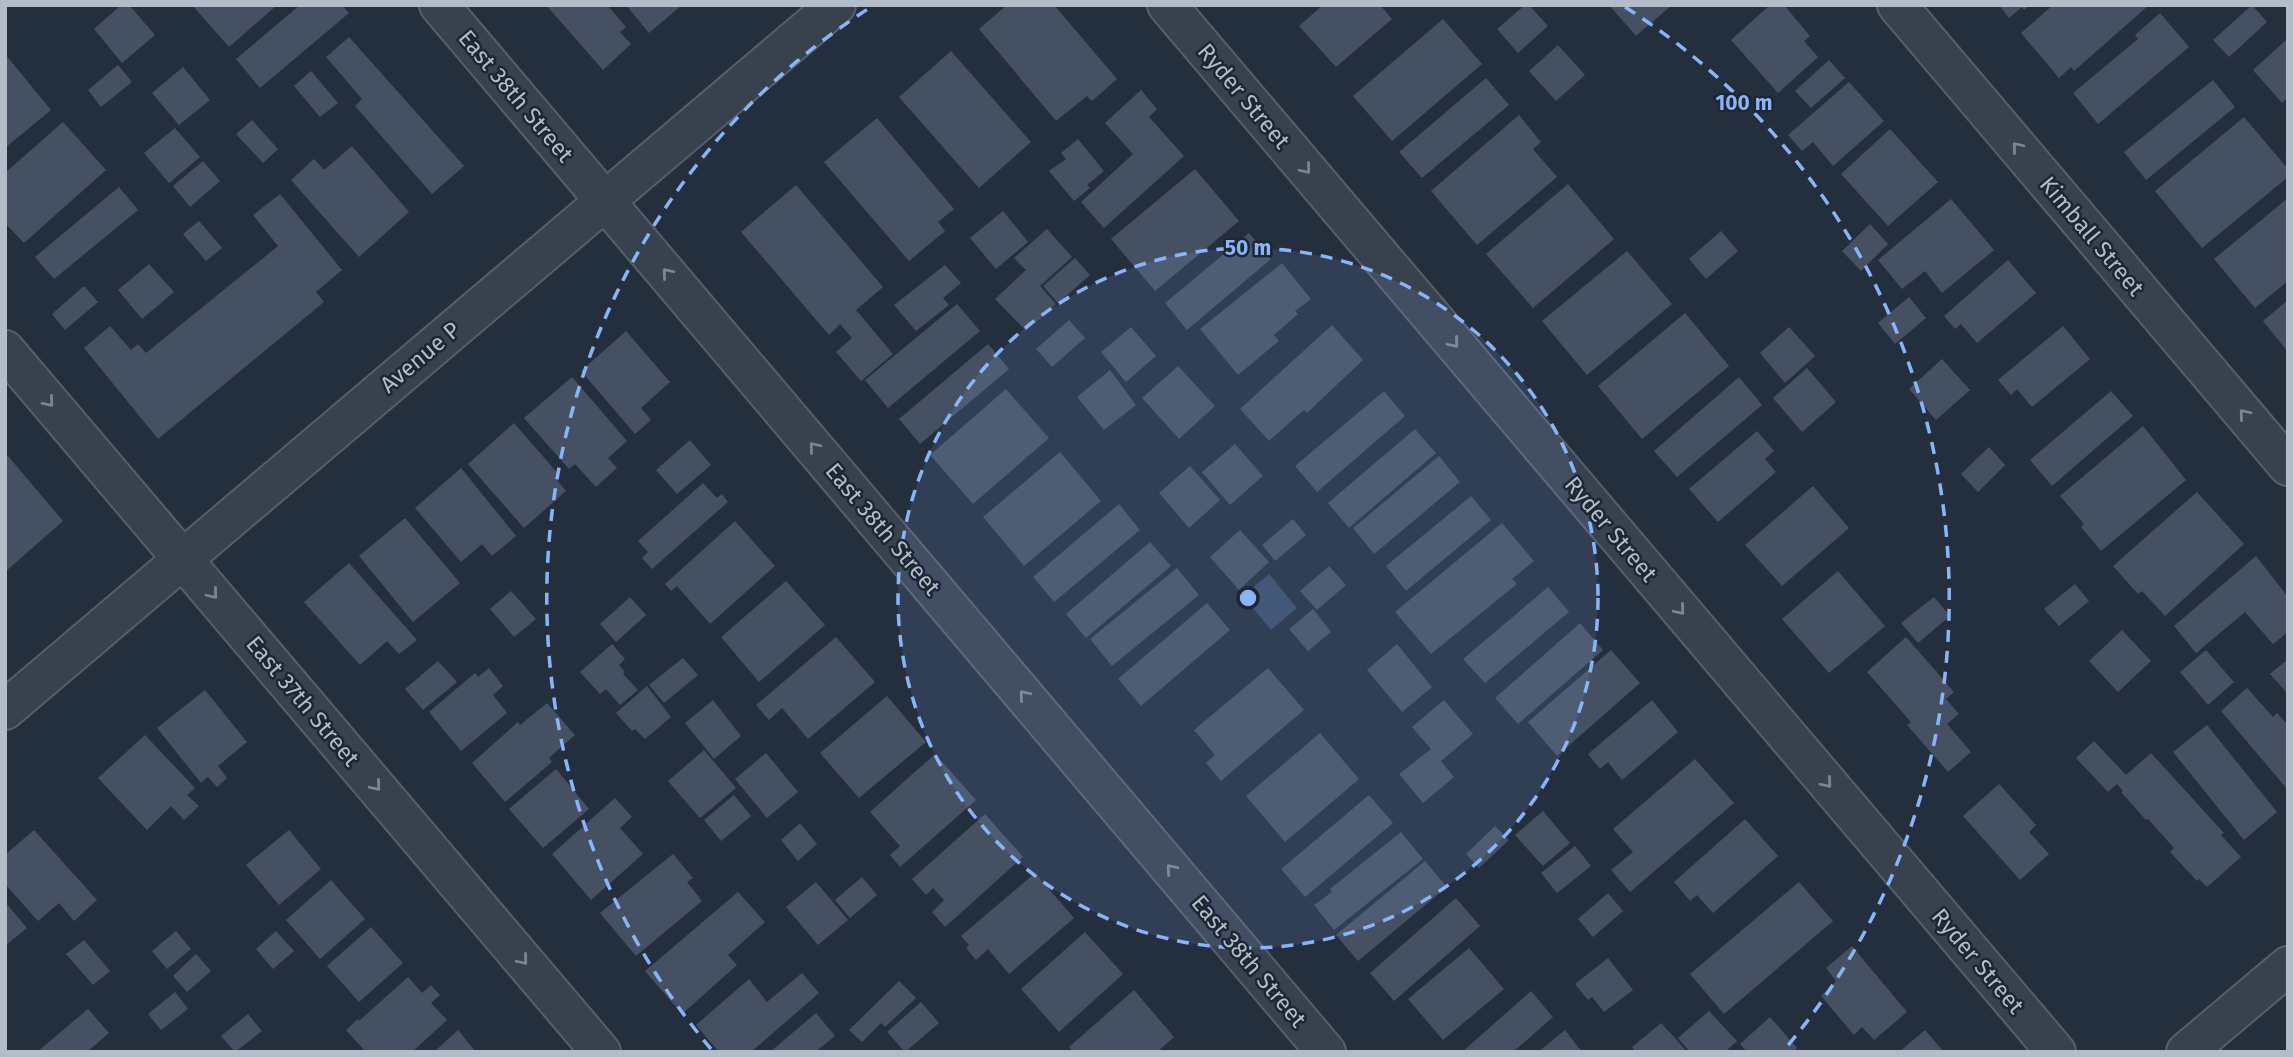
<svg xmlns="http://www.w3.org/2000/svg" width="2293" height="1057" font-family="'Fira Sans',sans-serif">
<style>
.water{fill:#394c67}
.building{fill:#455162}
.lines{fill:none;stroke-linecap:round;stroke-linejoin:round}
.minor-casing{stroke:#565f6c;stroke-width:42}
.minor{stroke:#38414e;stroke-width:38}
.oneway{stroke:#7c8592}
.ring{fill:none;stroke:#8ab4f8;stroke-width:3.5;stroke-dasharray:12 9}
.labels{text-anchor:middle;stroke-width:5;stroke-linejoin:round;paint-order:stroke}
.street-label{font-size:23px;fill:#b4bcc9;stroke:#1d2633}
.centre{fill:#8ab4f8;stroke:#1d2633;stroke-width:3.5}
.ring-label{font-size:21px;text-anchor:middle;font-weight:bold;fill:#8ab4f8;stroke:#1d2633;stroke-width:5;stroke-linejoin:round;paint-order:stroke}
</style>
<rect width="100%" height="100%" fill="#242f3e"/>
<path class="water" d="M1269,574L1297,608L1271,630L1243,596Z"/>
<path class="building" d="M121,5H129L155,35L122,63L94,29Z
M192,5H277L229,47Z
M300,5H342L349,13L260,88L236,59Z
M546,5H607L626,27L620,32L631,44L603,70Z
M626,5H682L649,33Z
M1007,5H1054L1117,79L1092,101L1087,96L1056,121L979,29Z
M1323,5H1380L1392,19L1336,67L1299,26Z
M1525,5H1529L1548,26L1518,53L1497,29Z
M1609,5H1672L1636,36Z
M1770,5H1784L1810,36L1804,41L1818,57L1778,93L1731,40Z
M1999,5H2030L2024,10L2022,7L2009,18Z
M2053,5H2149L2074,71L2071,67L2059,78L2021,33Z
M2252,5L2267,22L2229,57L2213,40Z
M2160,13L2189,47L2098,124L2073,93L2138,39L2135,35Z
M1443,19L1482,64L1392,141L1353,96Z
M349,37L464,166L432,194L355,106L362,99L326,57Z
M2286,40L2288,97L2282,103L2253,70Z
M1558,45L1585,75L1556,101L1529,71Z
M951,51L1031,142L979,188L899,97Z
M5,54L51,110L5,148Z
M1829,60L1845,78L1811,108L1795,91Z
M118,65L132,82L101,107L88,90Z
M183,67L210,100L179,125L152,93Z
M311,71L338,103L320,117L294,86Z
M1486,78L1509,105L1422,178L1399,152Z
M2213,80L2235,107L2146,180L2124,152Z
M1849,82L1884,121L1833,166L1813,142L1802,151L1788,135Z
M1141,90L1157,109L1149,117L1184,156L1104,228L1081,202L1133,154L1105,123Z
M1519,115L1541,142L1533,149L1557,177L1477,245L1431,191Z
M2244,117L2288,169V177L2202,248L2155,191Z
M877,118L954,209L938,222L945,231L909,261L824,162Z
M252,120L278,149L263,163L236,134Z
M63,122L106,170L24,243L5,223V173Z
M175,128L200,157L169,183L144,153Z
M1890,129L1938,182L1888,226L1841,174Z
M1078,139L1104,171L1087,185L1090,188L1074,201L1049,171L1066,159L1061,153Z
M352,146L409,212L359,257L291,180L314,159L324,170Z
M203,161L220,181L190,207L173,186Z
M1195,169L1239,221L1155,291L1111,239Z
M1568,184L1614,239L1533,308L1486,254Z
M796,185L883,287L856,310L893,354L861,381L836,352L852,338L840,324L829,335L741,232Z
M119,187L138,210L54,279L35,257Z
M280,194L342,270L316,292L324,302L158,439L84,348L110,326L131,350L138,344L146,353L278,246L253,215Z
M2288,198V281L2255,308L2214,259Z
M1951,199L1994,250L1942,293L1925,271L1902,289L1878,260Z
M1003,211L1028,242L996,269L970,238Z
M199,221L222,248L206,261L183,234Z
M1870,224L1888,244L1861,271L1842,251Z
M1047,229L1072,257L1040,286L1056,304L1026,331L995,299L1026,270L1014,258Z
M1721,231L1738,251L1706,279L1689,259Z
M1249,233L1271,259L1187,330L1165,303Z
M1627,251L1672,304L1587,375L1542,321Z
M1075,258L1090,275L1058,303L1043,286Z
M2008,260L2036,293L1977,343L1961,324L1955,329L1944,316Z
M1282,263L1311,299L1295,311L1298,314L1274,335L1279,341L1238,375L1200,329Z
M149,264L174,292L142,319L118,290Z
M945,265L961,283L943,298L949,305L916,331L894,305Z
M84,286L98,302L65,330L52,314Z
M1909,297L1926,318L1895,344L1878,323Z
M2288,300V352L2263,321Z
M957,304L980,331L888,408L865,380Z
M1685,313L1729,366L1642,439L1598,386Z
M1069,320L1085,338L1052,367L1036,349Z
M1332,325L1363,360L1307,413L1304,410L1269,441L1240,409Z
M2063,326L2090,359L2032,407L2017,389L2011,395L1998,380Z
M1131,327L1156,356L1126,382L1101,352Z
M1789,327L1815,356L1785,383L1760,353Z
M626,331L670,382L641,408L651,420L635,434L581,371Z
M988,344L1009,369L920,444L899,419Z
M1942,359L1970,390L1936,420L1909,389Z
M1178,366L1215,406L1179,439L1142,398Z
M1807,368L1836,402L1802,432L1773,398Z
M1110,370L1136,405L1104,430L1077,397Z
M572,377L627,441L608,458L617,468L596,487L575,464L569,469L524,418Z
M1739,377L1762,405L1677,477L1654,451Z
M1006,389L1049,438L973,504L930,455Z
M1384,391L1405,416L1317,492L1295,466Z
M2111,391L2133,416L2052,486L2030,460Z
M514,423L560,476L556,479L566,491L524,528L468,464Z
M2143,426L2186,480L2101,551L2081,527L2084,524L2060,496Z
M1415,429L1436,453L1349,528L1328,503Z
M1757,431L1774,451L1765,459L1776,472L1718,522L1689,489Z
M690,440L711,465L677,494L656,470Z
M1235,444L1263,476L1230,505L1202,472Z
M1989,447L2005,465L1978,492L1961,474Z
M1060,452L1101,501L1024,566L983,517Z
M8,456L63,521L5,572V458Z
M1439,456L1460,482L1374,554L1353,528Z
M1190,466L1220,500L1189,528L1159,493Z
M461,468L516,536L492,556L482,544L461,562L415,508Z
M703,483L717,498L722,494L728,502L652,569L642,558L648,552L638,541Z
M1813,486L1849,528L1782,586L1745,545Z
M2197,492L2244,544L2165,616L2142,591L2138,594L2113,566Z
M1471,496L1491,520L1406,591L1386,566Z
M1119,504L1140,530L1054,602L1033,577Z
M405,518L460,583L413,622L359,556Z
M1293,519L1306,535L1275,561L1262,545Z
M735,521L775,566L710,624L677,586L671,591L665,584Z
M1502,523L1534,561L1512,579L1517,584L1431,654L1395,612Z
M1240,530L1269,562L1239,590L1210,557Z
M1150,542L1171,566L1086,638L1066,614Z
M2256,556L2288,597V632L2273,644L2245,612L2196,653L2174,626Z
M349,563L417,640L399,654L387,641L360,665L304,602Z
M1329,566L1346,585L1317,610L1300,591Z
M1177,568L1199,595L1112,666L1090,639Z
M1838,571L1885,626L1829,673L1782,619Z
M786,581L825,625L759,682L721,637Z
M2075,584L2089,601L2059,626L2044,609Z
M1548,587L1569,612L1485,683L1463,659Z
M511,591L536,619L514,637L490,609Z
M630,597L646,615L616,642L600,624Z
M1934,597L1950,616L1918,643L1901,623Z
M1207,603L1230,630L1141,706L1118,679Z
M1313,609L1331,632L1308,651L1289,629Z
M1580,623L1603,650L1518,724L1495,698Z
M2122,630L2151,661L2118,692L2089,661Z
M836,637L875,682L808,739L782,708L769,720L756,705Z
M1906,637L1954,692L1946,699L1959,714L1947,724L1971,752L1948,772L1907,725L1911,722L1867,672Z
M612,644L625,659L619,665L625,672L623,674L638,690L620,705L606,689L600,694L580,672Z
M1397,644L1432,687L1402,712L1367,670Z
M1611,650L1640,683L1557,756L1528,722Z
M2206,650L2234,682L2208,705L2180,672Z
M683,658L698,675L664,703L649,685Z
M2288,659V694L2270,674Z
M438,661L457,682L423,710L405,689Z
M489,668L503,686L493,695L507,713L461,751L429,712L475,673L478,677Z
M1268,668L1304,710L1221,781L1206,763L1215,755L1194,730Z
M647,686L671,717L645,739L635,729L632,731L616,713Z
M2247,688L2273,717L2277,713L2288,725V790L2221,711Z
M205,690L247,742L218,766L227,778L217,787L208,777L201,783L157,728Z
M887,696L926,742L859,798L820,753Z
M713,700L741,736L714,759L685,723Z
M1444,700L1473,734L1441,761L1454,777L1423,803L1399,774L1431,749L1412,727Z
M1652,700L1678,732L1622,780L1608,762L1600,769L1588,754Z
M547,703L575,735L549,758L552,762L505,802L472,763L518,722L520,725Z
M2207,725L2277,812L2244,840L2173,752Z
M1320,733L1359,779L1285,842L1246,796Z
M145,735L195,788L187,795L199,806L184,820L171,806L147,830L98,778Z
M2094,741L2126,775L2151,753L2224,833L2221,835L2241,857L2207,887L2199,879L2197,881L2170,852L2174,848L2148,819L2146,820L2121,792L2123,791L2117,784L2108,792L2076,758Z
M704,750L736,788L700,818L668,781Z
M766,753L798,792L767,818L735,779Z
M935,754L976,800L900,867L890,855L900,846L870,812Z
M1695,759L1734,803L1630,892L1611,870L1633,852L1613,829Z
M556,769L589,809L543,848L509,809Z
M1999,784L2036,825L2029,832L2049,854L2020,880L1963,816Z
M734,795L751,816L721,841L704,820Z
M1369,795L1393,823L1305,897L1281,869Z
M615,798L632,817L620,828L643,854L591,900L552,854Z
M1543,811L1570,843L1543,866L1515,835Z
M985,814L1023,857L945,927L932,912L944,900L933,888L926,895L912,879Z
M1745,819L1778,856L1713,913L1697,895L1690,901L1674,882Z
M800,823L817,844L798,861L781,840Z
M1495,826L1509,840L1479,868L1466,854Z
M34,830L97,900L74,921L59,903L38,921L5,884V855Z
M289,830L321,869L279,905L246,865Z
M1401,832L1423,859L1334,930L1314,905L1332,892L1330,889Z
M1575,846L1591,866L1557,893L1541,873Z
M673,854L693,878L687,882L702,901L636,956L600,913Z
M1425,861L1447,887L1358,961L1336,935Z
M1035,873L1074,918L1009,974L988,949L976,960L966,948L969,945L961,936Z
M862,877L877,895L850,918L835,900Z
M331,880L365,919L320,959L286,920Z
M816,882L848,920L818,945L786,907Z
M1799,882L1833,921L1724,1014L1690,974Z
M738,892L765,922L728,955L737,965L682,1014L645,971Z
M1608,893L1623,911L1593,937L1578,919Z
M1456,898L1480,926L1394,1001L1370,973Z
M5,902L27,928L5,946Z
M371,927L403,963L359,1002L327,966Z
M176,931L191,949L167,969L152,951Z
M276,931L294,951L273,969L256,949Z
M1085,932L1123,974L1059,1032L1021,989Z
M84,940L110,971L93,985L66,954Z
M1852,946L1907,1012L1874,1040L1862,1027L1854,1035L1821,996L1836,981L1826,968Z
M1469,948L1504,989L1443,1040L1408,999Z
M196,954L211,971L187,992L173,976Z
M1608,958L1633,990L1604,1012L1592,997L1588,1000L1575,984Z
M802,973L819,993L751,1052H719L696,1025L749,979L767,1002Z
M408,977L422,993L431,985L440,995L431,1003L447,1020L412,1052H366L346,1030L358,1019L359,1021Z
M899,981L916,998L885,1027L881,1023L862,1042L849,1030Z
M1134,990L1174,1037L1157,1052H1073L1069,1047Z
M1531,991L1553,1017L1513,1052H1462Z
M175,992L188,1009L161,1030L148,1014Z
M921,1002L939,1023L905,1052L887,1032Z
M88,1009L109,1033L87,1052H37Z
M1709,1011L1737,1041L1725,1052H1690L1678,1038Z
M816,1013L835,1036L815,1052H770Z
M248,1014L262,1031L235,1052L221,1036Z
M1770,1017L1797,1048L1793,1052H1747L1740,1044Z
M1661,1023L1674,1037L1687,1052H1635L1632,1047Z
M458,1030L476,1052H434Z
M1565,1030L1582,1052H1538Z
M1925,1030L1944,1052H1899Z"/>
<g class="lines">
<g class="minor-casing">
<path id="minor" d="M439,5L1326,1052
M1167,5L2056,1052
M1897,5L2288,466
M5,350L601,1052
M5,710L836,5
M2186,1052L2288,966"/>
</g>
<use href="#minor" class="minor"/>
</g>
<defs><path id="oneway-chevron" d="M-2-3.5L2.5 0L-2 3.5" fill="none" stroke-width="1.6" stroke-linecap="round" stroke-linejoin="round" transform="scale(1.75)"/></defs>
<g class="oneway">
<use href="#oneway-chevron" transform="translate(2017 147) rotate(-130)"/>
<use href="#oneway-chevron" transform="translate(1306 169) rotate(50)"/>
<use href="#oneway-chevron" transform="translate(667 273) rotate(-130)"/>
<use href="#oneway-chevron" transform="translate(1454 343) rotate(50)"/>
<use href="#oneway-chevron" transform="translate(49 402) rotate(50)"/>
<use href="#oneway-chevron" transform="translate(2244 414) rotate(-130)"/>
<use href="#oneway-chevron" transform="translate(814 447) rotate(-130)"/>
<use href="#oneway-chevron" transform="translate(213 594) rotate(50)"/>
<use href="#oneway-chevron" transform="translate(1680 610) rotate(50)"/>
<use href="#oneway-chevron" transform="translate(1024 695) rotate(-130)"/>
<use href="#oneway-chevron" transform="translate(1827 783) rotate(50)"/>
<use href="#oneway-chevron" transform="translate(376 786) rotate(50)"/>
<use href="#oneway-chevron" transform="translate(1171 869) rotate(-130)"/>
<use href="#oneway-chevron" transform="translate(523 960) rotate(50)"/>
</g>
<circle cx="1248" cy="598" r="350" fill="#8ab4f8" fill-opacity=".12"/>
<g class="ring">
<circle cx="1248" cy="598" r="350"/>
<path d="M711 1049A701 701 0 0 1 871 7M1625 7A701 701 0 0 1 1785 1049"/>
</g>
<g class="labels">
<g class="street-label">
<text transform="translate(516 96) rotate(50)" y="8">East 38th Street</text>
<text transform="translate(1244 96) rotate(50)" y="8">Ryder Street</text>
<text transform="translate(2092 236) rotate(50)" y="8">Kimball Street</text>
<text transform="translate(420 357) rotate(-40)" y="8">Avenue P</text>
<text transform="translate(883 529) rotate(50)" y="8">East 38th Street</text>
<text transform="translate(1611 529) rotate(50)" y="8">Ryder Street</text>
<text transform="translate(303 701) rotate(50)" y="8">East 37th Street</text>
<text transform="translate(1249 961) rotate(50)" y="8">East 38th Street</text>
<text transform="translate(1978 961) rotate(50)" y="8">Ryder Street</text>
</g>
</g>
<circle cx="1248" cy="598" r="10" class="centre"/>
<g class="ring-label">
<text x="1744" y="110">100 m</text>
<text x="1248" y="255">50 m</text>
</g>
<rect width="2293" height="1057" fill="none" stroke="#b4bcc9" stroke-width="14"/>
</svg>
